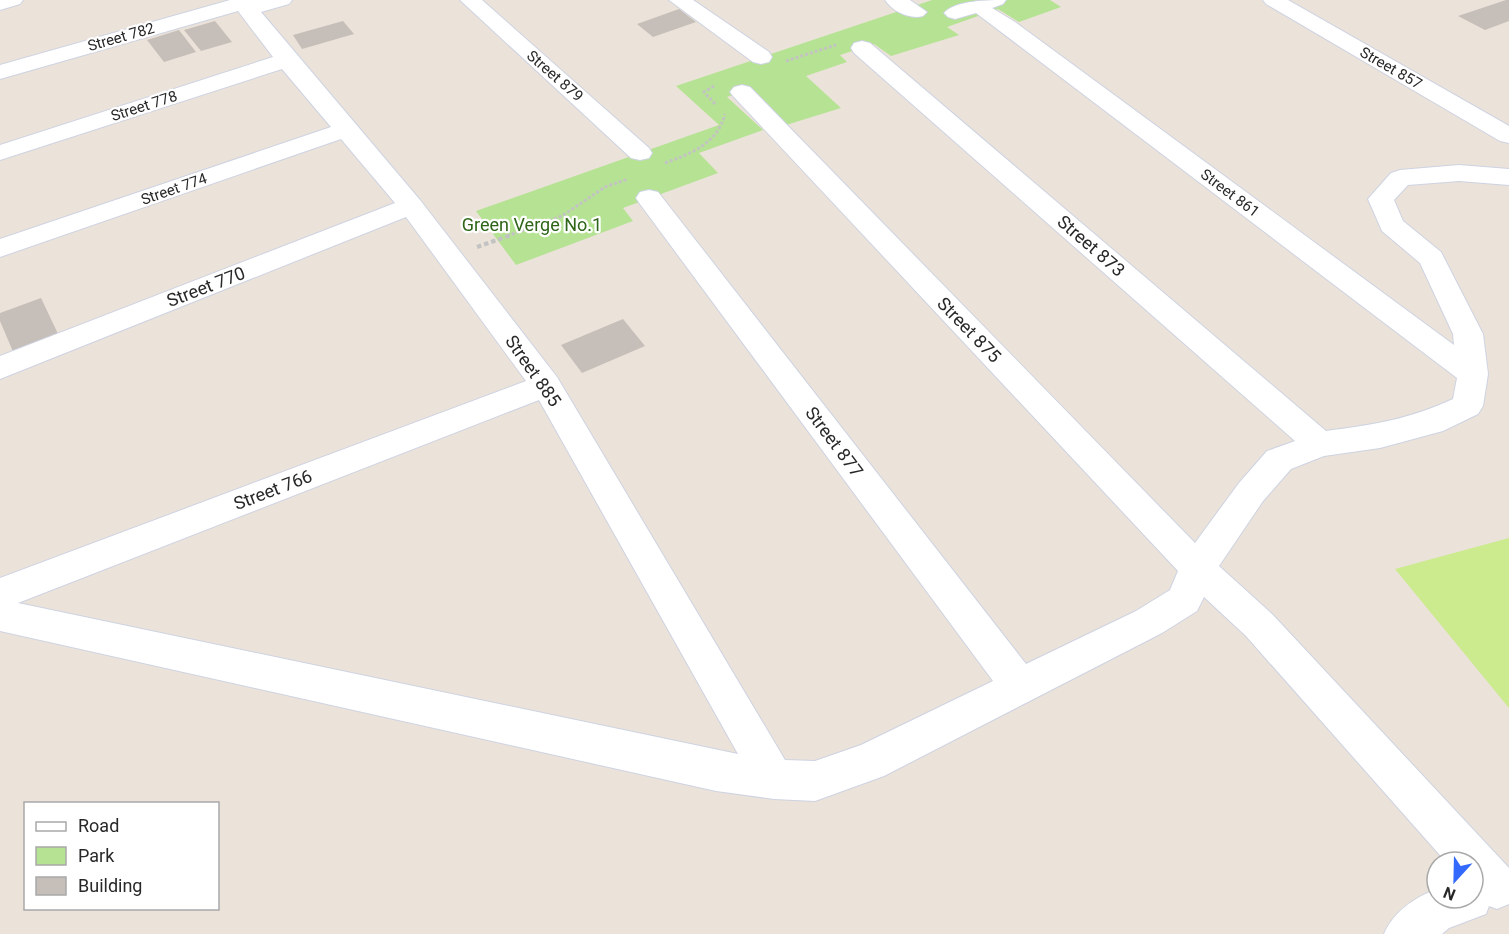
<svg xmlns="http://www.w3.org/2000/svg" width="1509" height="934" font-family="Roboto,sans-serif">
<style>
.green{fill:#b5e393}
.pitch{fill:#cbeb8e}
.building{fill:#c6bfb9}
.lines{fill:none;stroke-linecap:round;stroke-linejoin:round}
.minor-casing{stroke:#ced3e2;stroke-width:2}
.path-far1{stroke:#c3c3c3;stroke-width:3;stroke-dasharray:3 2;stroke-linecap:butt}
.path{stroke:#c3c3c3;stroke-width:4;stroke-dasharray:4.5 3;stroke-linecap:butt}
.minor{fill:#fff;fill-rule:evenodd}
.labels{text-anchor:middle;stroke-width:4.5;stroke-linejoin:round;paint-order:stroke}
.far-street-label{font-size:15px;fill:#282828;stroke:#fff}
.park-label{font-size:18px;fill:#2e6518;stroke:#fff}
.street-label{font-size:18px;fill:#282828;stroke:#fff}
</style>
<rect width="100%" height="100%" fill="#ebe2d9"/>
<path class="green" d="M932,0H1050L1061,7L1019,22L998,9L947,27L959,35L891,56L874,44L840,55L847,62L806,76L841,108L786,125L749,89L727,97L763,130L699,153L718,173L623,208L633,221L516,265L476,211L719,125L676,86Z"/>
<path class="pitch" d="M1509,538V708L1395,569Z"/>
<path class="building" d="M1506,0H1509V21L1485,30L1458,16Z
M679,9L696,22L653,37L637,24Z
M215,21L232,42L201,51L184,30Z
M343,21L354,34L302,49L293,35Z
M179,30L196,52L164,62L147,40Z
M41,298L59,336L14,354L0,321V313Z
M623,319L645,346L582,373L561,345Z"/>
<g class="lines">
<g class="minor-casing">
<path id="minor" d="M0,0H23L20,4L0,10Z
M230,0H292L289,4L261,12L420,200L557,377L785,760L815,761L861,745L993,681L640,204L636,198L640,192L649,190L658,192L1026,664L1136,611L1170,590L1178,571L734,97L730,92L734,87L742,85L750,87L1195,543L1239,483L1267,451L1295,441L854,53L851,48L854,43L862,41L870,43L1326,431C1372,425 1411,419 1453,399L1457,378L976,13L955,19L948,17L944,13C955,0 990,0 1006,0L1003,4L992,8L1015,22L1454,345L1453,334L1420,263L1382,231L1368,199L1391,173L1400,170L1459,165L1509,169V185L1459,181L1408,185L1394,200L1403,221L1441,252L1483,334L1488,374L1483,406L1478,414L1443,431L1380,448L1324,456L1291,469L1263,501L1219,566L1272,614L1509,868V904L1497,909L1489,906L1486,914L1449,928L1442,934H1384C1394,911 1414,898 1437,889V898H1473V862H1446L1246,636L1204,597L1197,611L1162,633L884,776L815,801L774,799L716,791L0,631V578L526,381L406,217L0,379V356L395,203L341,139L0,257V239L331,127L282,69L0,160V145L273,57L238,11L0,79V65ZM539,400L738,754L18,603Z
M460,0H482L649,148L652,153L649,158L640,160L631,158Z
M669,0H693L769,52L772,57L769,62L761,64L753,62Z
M885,0H910L927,12L923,16C910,20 892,11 885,0Z
M1263,0H1288L1509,126V143L1500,141L1266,4Z"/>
</g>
<path class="path-far1" d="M786,61L836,45
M714,86L704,92L716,105
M665,163C692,153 717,144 725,114
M507,236L562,216L605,187L628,179"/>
<path class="path" d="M477,247L511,235"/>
<use href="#minor" class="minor"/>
</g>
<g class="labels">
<g class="far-street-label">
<text transform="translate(121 37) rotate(-16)" y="5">Street 782</text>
<text transform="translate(1391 68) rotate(30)" y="5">Street 857</text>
<text transform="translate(555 76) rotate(41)" y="5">Street 879</text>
<text transform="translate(144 106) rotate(-18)" y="5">Street 778</text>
<text transform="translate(174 189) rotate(-19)" y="5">Street 774</text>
<text transform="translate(1230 193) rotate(37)" y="5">Street 861</text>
</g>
<g class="park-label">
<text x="532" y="231">Green Verge No.1</text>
</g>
<g class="street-label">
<text transform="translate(1091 246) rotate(41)" y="6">Street 873</text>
<text transform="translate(206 287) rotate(-21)" y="6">Street 770</text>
<text transform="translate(969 330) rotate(46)" y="6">Street 875</text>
<text transform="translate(533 371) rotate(55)" y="6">Street 885</text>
<text transform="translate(834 442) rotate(53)" y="6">Street 877</text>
<text transform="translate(273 490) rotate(-21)" y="6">Street 766</text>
</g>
</g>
<rect x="24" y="802" width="195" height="108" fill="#ffffff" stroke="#a9a9a9" stroke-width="1.5"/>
<rect x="36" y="822" width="30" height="9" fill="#ffffff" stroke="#a9a9a9" stroke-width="1.5"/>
<text x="78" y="832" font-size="18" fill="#282828">Road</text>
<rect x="36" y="847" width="30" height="18" fill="#b5e393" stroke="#a9a9a9" stroke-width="1.5"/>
<text x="78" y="862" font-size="18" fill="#282828">Park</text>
<rect x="36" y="877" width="30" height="18" fill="#c6bfb9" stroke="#a9a9a9" stroke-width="1.5"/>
<text x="78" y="892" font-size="18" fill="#282828">Building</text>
<g transform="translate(1455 880) rotate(202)"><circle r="28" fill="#ffffff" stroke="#a9a9a9" stroke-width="1.5"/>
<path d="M0-4.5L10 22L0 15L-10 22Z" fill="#3369fd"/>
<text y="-9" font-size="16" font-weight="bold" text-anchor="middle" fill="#282828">N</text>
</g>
</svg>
